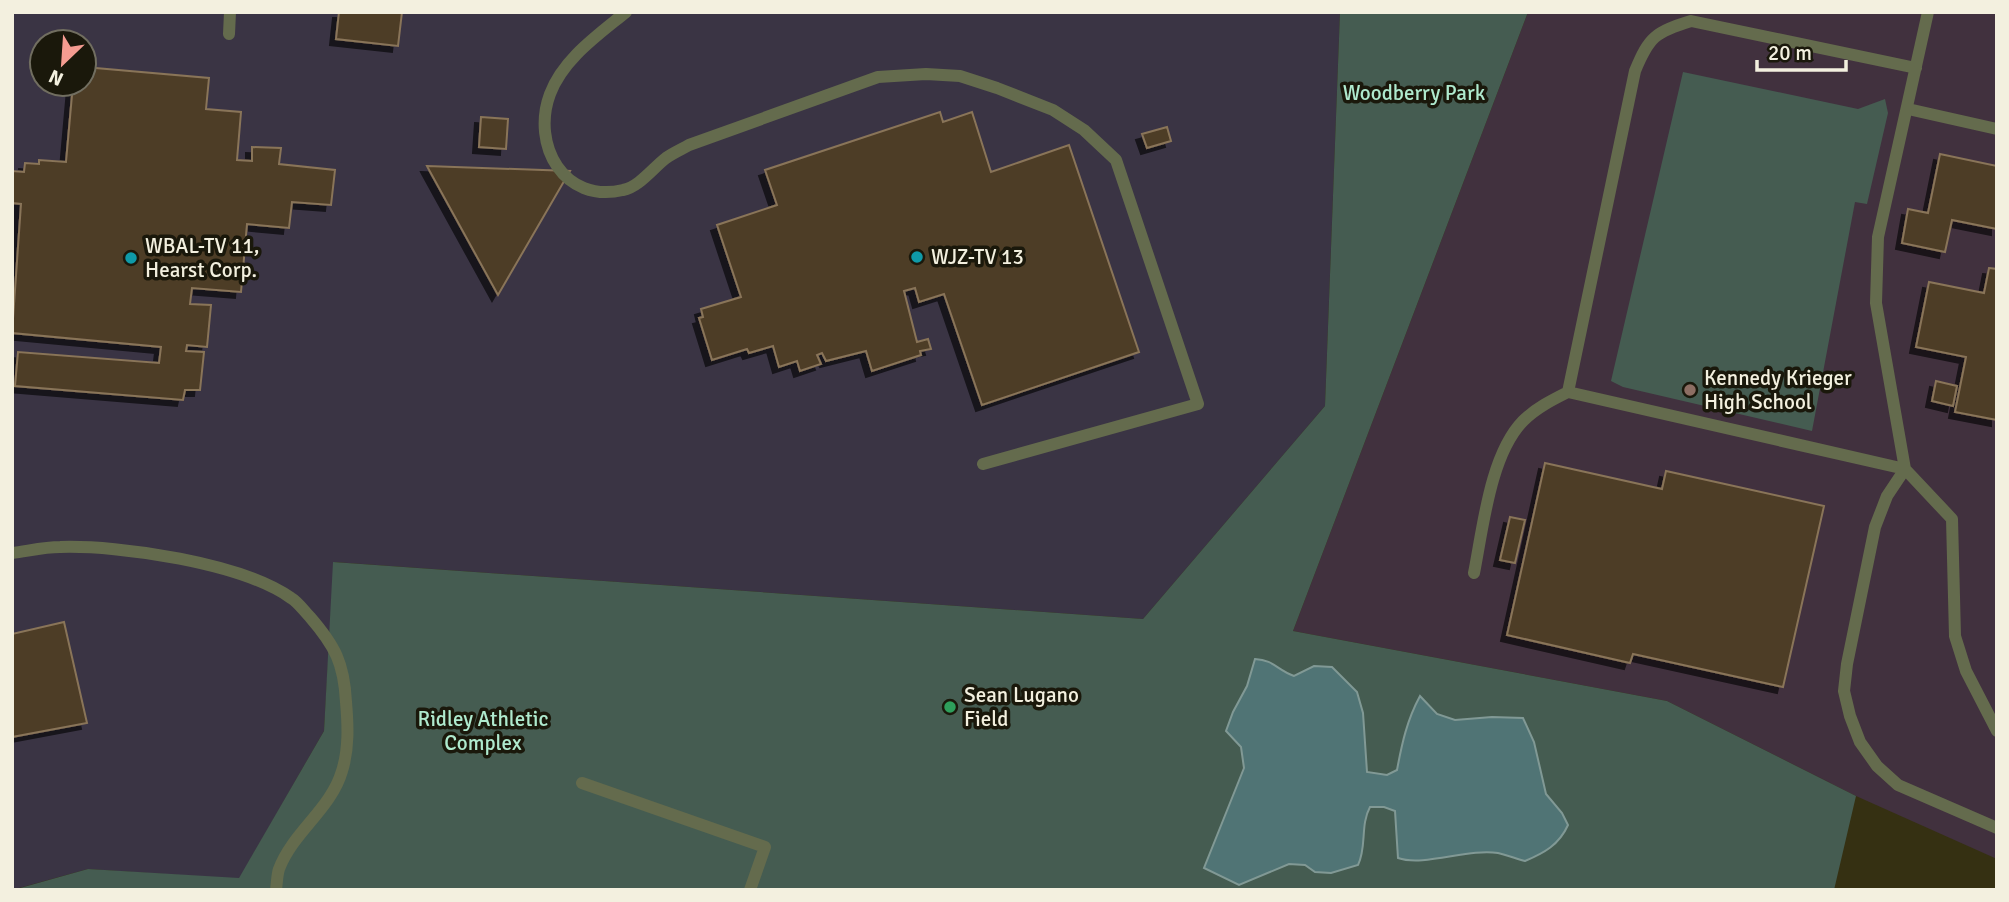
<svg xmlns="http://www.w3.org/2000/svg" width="2009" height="902" font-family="Signika,sans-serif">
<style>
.commercial{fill:#3a3444;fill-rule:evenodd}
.education{fill:#41313e}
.green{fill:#455c51}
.water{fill:#507475;stroke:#819995;stroke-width:2}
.building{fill:#4d3c27;stroke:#897459;stroke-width:2;filter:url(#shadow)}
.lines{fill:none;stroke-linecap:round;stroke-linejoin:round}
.lane{stroke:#646b4d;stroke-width:12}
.culture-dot{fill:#0f9aa8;stroke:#1a180b;stroke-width:2.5}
.education-dot{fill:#8d6e63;stroke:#1a180b;stroke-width:2.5}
.leisure-dot{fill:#2e9e5b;stroke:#1a180b;stroke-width:2.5}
.labels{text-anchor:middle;stroke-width:7;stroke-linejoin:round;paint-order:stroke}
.park-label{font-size:21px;fill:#afeace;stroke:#1a180b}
.poi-label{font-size:21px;fill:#f3f0df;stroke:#1a180b;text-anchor:start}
</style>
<defs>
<filter id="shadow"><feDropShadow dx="-6" dy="6" stdDeviation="0" flood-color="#0009"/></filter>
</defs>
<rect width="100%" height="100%" fill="#353012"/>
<path class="commercial" d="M12,12H1340L1325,406L1143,619L334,562L324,731L239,879L88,869L12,890ZM42,42H84V84H42Z"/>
<path class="education" d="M1528,12H1997V859L1856,796L1667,701L1293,631Z"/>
<path class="green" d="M1340,12H1528L1293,631L1667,701L1856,796L1834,890H13L88,869L239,878L324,731L333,562L1143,619L1325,406Z
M1683,72L1858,109L1885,99L1888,113L1867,204L1855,202L1812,431L1623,387L1611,381Z"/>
<path class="water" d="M1255,659C1274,660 1277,670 1294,676L1314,666L1332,667L1357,692L1363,713L1367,772L1387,775L1397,770C1402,743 1407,720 1420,696L1437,714L1455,720L1492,717L1523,718L1534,742L1546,794L1562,813L1568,825C1559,845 1544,853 1525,861C1517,859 1507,855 1498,853C1469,848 1424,867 1398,858L1395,811L1384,807H1370C1360,825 1367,847 1358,865L1331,873L1315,872L1305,865L1289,864L1239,885L1204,868L1244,768L1241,747L1226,731L1233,712L1247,686Z"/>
<path class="building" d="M339,12H402L398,46L336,39Z
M84,67L209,78L206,109L241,112L237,160L252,161V147L281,148L279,164L335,170L331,205L292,202L289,228L247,224L241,292L192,288L190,304L211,305L207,347L187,345L186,351L204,352L200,390H185L183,400L15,386L18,352L159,363L161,347L12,333L21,204L12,203V171L24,172L25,163L39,164V160L66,162L73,84H84Z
M940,112L943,122L972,112L991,172L1069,145L1139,352L982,405L944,294L919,302L915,288L904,291L917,342L928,339L931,349L920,351L921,355L872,371L866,351L826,361L822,353L817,355L821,364L800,371L797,361L779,367L773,346L749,353L747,349L712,360L699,318L703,317L701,309L741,297L717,225L777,205L765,170Z
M481,117L508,119L506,149L479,147Z
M1167,127L1171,141L1147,148L1142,134Z
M1940,154L1997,166V229L1952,220L1945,252L1902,243L1908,209L1928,213Z
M427,166L570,171L498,295L428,168Z
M1989,268L1997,269V420L1955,412L1966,357L1916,347L1929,282L1984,293Z
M1936,381L1957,386L1953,406L1932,401Z
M1545,463L1662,489L1666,471L1824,506L1783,687L1633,654L1630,663L1507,635Z
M1510,517L1525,520L1515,563L1500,560Z
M64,622L87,723L12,737V634Z"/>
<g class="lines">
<path class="lane" d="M626,12C598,35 563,59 550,94C531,145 564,204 623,190C639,187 653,168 666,158C673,153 682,149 689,145L878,77L926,74L960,76L997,88L1053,110L1084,130L1116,160L1198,404L983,464
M1928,12L1878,237L1876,303L1905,469L1887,496L1875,527L1847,664L1844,691L1850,716L1860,742L1877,766L1898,785L1997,828
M229,34L230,12
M1916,68L1691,21C1655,32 1649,37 1635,71L1568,392L1905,469L1952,519L1955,636L1966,671L1997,731
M1908,109L1997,129
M12,553C28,551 44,547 60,547C120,545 242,563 291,598C298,602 304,611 310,617C335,646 344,663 346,702C348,725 349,749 342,771C331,809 293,832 279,869C277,875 277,883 276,890
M1474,573C1483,528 1490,455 1523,421C1536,408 1552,400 1568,392
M582,783L765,847L750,890"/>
</g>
<g class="culture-dot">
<circle cx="917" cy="257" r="7"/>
<circle cx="131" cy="258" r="7"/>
</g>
<circle class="education-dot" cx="1690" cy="390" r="7"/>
<circle class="leisure-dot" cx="950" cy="707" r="7"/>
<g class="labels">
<g class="park-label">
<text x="1414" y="100">Woodberry Park</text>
<text x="483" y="726">Ridley Athletic<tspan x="483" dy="24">Complex</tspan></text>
</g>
<g class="poi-label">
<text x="145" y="253">WBAL-TV 11,<tspan x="145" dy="24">Hearst Corp.</tspan></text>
<text x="931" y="264">WJZ-TV 13</text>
<text x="1704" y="385">Kennedy Krieger<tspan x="1704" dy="24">High School</tspan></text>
<text x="964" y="702">Sean Lugano<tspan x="964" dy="24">Field</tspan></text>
</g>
</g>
<rect width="2009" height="902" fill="none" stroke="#f3f0df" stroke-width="28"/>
<g transform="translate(63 63) rotate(205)"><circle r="33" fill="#1a180b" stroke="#716e60" stroke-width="2"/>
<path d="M0-5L12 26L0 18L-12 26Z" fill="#f59c91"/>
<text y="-10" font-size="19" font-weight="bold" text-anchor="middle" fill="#f3f0df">N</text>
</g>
<path d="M1757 60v10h89v-10" fill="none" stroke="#f3f0df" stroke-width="3.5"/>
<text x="1768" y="60" font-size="21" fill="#f3f0df" stroke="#1a180b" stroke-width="5" paint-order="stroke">20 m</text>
</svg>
